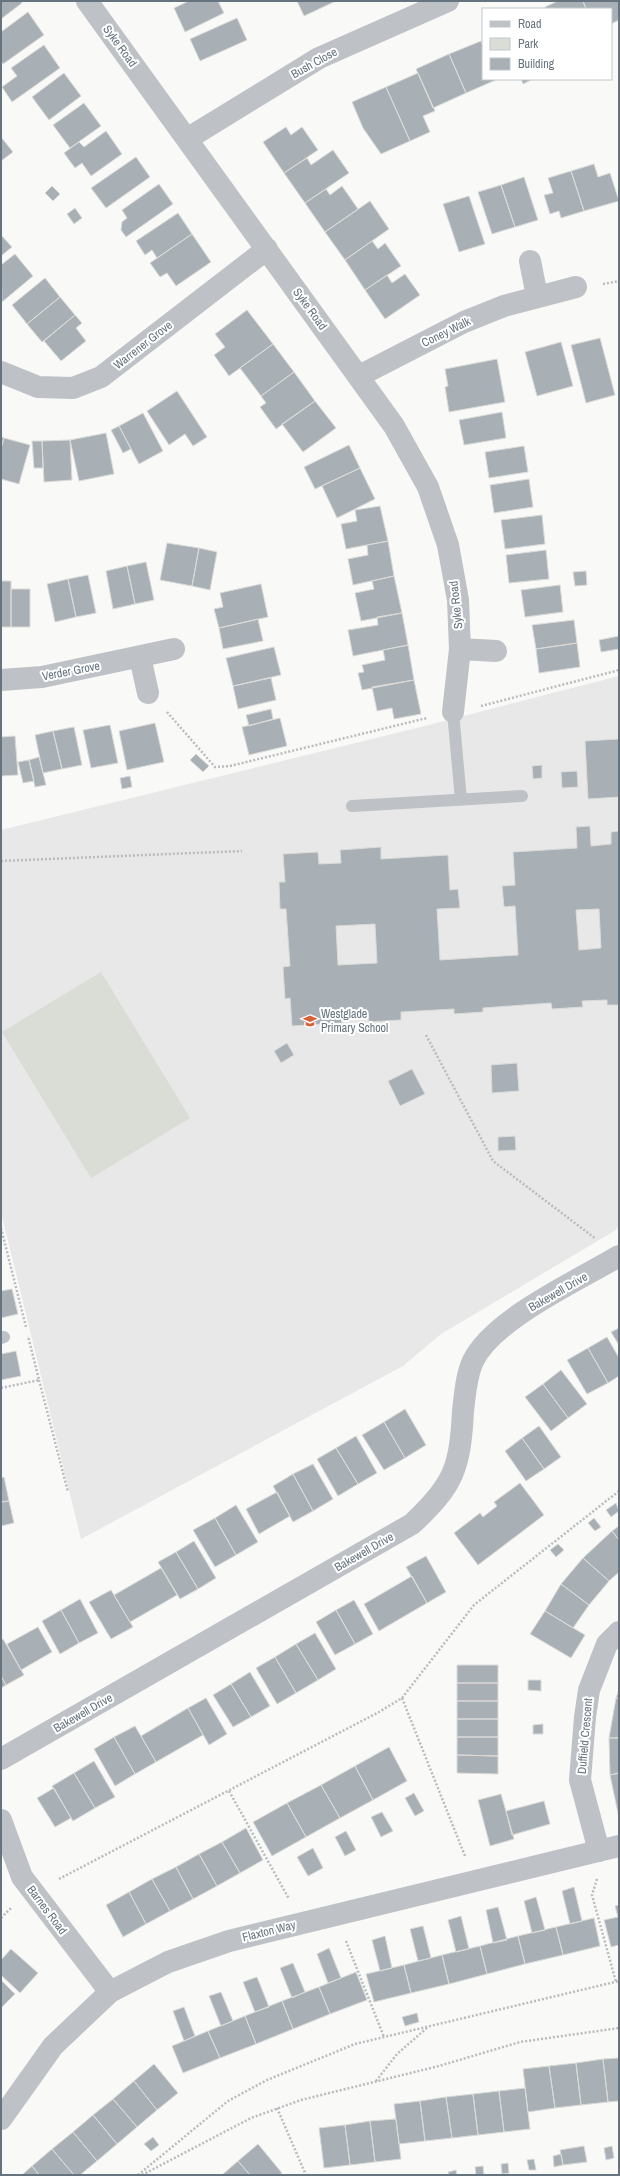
<svg xmlns="http://www.w3.org/2000/svg" width="620" height="2176" font-family="'Archivo Narrow',sans-serif">
<style>
.built{fill:#e7e8e7}
.green{fill:#d9ddd6}
.building{fill:#a8b0b5;stroke:#dbdbd9;fill-rule:evenodd}
.lines{fill:none;stroke-linecap:round;stroke-linejoin:round}
.path{stroke:#b9bcbf;stroke-width:2.5;stroke-dasharray:2 2;stroke-linecap:butt}
.lane{stroke:#bec2c6;stroke-width:12}
.street{stroke:#bec2c6;stroke-width:22}
.labels{text-anchor:middle;stroke-width:4;stroke-linejoin:round;paint-order:stroke}
.street-label{font-size:12px;fill:#66747f;stroke:#fff}
.poi-label{font-size:12px;fill:#66747f;stroke:#fff;text-anchor:start}
</style>
<rect width="100%" height="100%" fill="#f9f9f7"/>
<path class="built" d="M619,676V1225L616,1230L441,1334L403,1366L81,1539L1,1212V830L425,726Z"/>
<path class="green" d="M101,972L190,1118L91,1178L2,1032Z"/>
<path class="building" d="M1,1H21L22,3L1,19Z
M189,1H218L224,13L185,32L174,8Z
M297,1H336L304,16Z
M558,1H583L586,9H546L545,7Z
M583,1H619V20L611,24V9H586Z
M28,12L44,35L3,64L1,61V32Z
M237,18L247,40L200,61L190,39Z
M481,41L483,46V79H498L466,93L449,54Z
M44,45L60,68L12,102L2,87L17,76L11,68Z
M449,54L466,93L433,108L416,69Z
M64,73L81,96L49,120L32,97Z
M418,73L435,111L423,116L430,132L410,141L386,87Z
M521,79H533L523,84Z
M386,87L410,141L381,154L363,128L352,102Z
M84,103L101,126L70,148L53,125Z
M286,127L291,135L302,127L318,150L284,173L263,142Z
M106,131L122,154L91,176L82,163L75,168L64,153L79,142L84,147Z
M1,137L13,152L1,161Z
M333,150L349,173L305,203L284,173L307,158L311,165Z
M136,157L150,177L106,208L91,188Z
M594,164L598,177L610,173L619,201L584,211L571,171Z
M571,171L584,211L561,218L559,211L550,214L544,195L553,193L548,178Z
M524,177L538,220L515,227L501,185Z
M159,184L173,204L126,237L121,230L122,222L127,218L122,210Z
M501,185L515,227L492,234L478,192Z
M52,186L60,194L53,201L45,193Z
M342,186L358,209L325,232L305,203L326,189L330,195Z
M469,196L485,244L459,252L443,204Z
M370,201L389,229L345,260L325,232Z
M75,208L82,218L74,224L67,214Z
M178,213L192,234L157,258L152,250L145,255L136,241Z
M192,234L211,262L176,286L167,273L160,277L150,263Z
M1,235L12,247L1,256Z
M372,241L378,249L385,243L401,266L365,290L345,260Z
M15,254L33,276L2,302L1,265Z
M405,274L420,295L385,319L365,290L387,275L392,283Z
M45,278L60,297L27,324L12,305Z
M60,297L75,315L42,342L27,324Z
M247,310L273,344L229,376L214,355L225,347L215,334Z
M75,315L82,323L76,328L86,341L61,361L44,341Z
M600,338L615,395L586,403L571,345Z
M561,342L573,386L537,396L525,352Z
M273,344L294,372L261,396L240,368Z
M497,359L505,402L449,412L445,387L448,386L445,369Z
M294,372L315,401L276,429L260,407L266,403L261,396Z
M177,391L207,437L193,446L185,434L169,445L147,411Z
M315,401L336,428L303,452L282,424Z
M502,412L506,438L464,445L459,420Z
M143,413L163,451L139,464L119,426Z
M119,426L131,449L123,453L111,430Z
M106,433L114,474L79,481L70,440Z
M1,437L4,438L1,448Z
M4,438L30,445L19,484L1,479V448Z
M70,440L72,480L44,482L42,441Z
M32,441H42L43,468H34Z
M349,445L360,468L315,489L304,467Z
M524,446L528,472L489,478L485,452Z
M360,468L375,499L337,518L322,486Z
M529,479L533,507L494,513L490,485Z
M380,506L388,541L346,549L341,524L357,521L355,510Z
M542,515L545,544L505,549L501,520Z
M388,541L394,576L353,585L348,559L368,555L367,545Z
M167,543L199,548L192,586L160,580Z
M199,548L217,552L210,590L192,586Z
M546,550L549,579L509,583L506,555Z
M146,562L154,600L135,604L127,566Z
M127,566L135,604L113,609L106,571Z
M586,571L587,585L575,586L573,572Z
M88,575L96,613L76,617L68,579Z
M394,576L402,613L361,621L355,593L374,589L372,581Z
M68,579L76,617L55,622L47,584Z
M1,581H11V627H1Z
M261,584L268,617L219,628L214,609L223,607L220,593Z
M560,585L563,612L525,617L521,590Z
M11,589H30V627H11Z
M402,613L408,645L353,656L348,630L378,625L377,617Z
M258,619L263,641L223,649L219,628Z
M574,620L577,643L536,649L532,625Z
M619,636V649L601,652L599,640Z
M577,643L580,667L539,673L536,649Z
M408,645L414,680L362,690L358,673L364,672L362,665L385,660L383,650Z
M274,647L281,675L233,686L226,658Z
M271,678L276,700L238,709L233,686Z
M414,680L421,714L394,719L392,708L377,711L372,687Z
M271,709L273,719L249,726L246,715Z
M280,718L287,746L249,755L242,727Z
M155,723L164,762L127,770L119,731Z
M110,725L118,763L91,768L83,730Z
M74,727L82,765L62,769L53,731Z
M53,731L62,769L43,773L35,735Z
M15,736L18,775L1,776V737Z
M619,739V797L588,799L585,741Z
M196,754L209,766L203,772L190,760Z
M39,757L46,785L35,787L29,760Z
M29,760L34,781L23,783L18,762Z
M542,765V778L533,779L532,766Z
M577,771L578,787L562,788L561,772Z
M130,776L132,787L122,789L120,778Z
M590,826L591,846L611,844V832L619,831V1005H607V1000L582,1001L583,1007L552,1009L551,1003L483,1008V1012L454,1014V1009L401,1012V1020L369,1022L368,1015L341,1017L342,1023L292,1026L290,998L285,999L283,967L290,966L286,909H280L279,882H285L283,854L318,852L319,864L341,863L340,850L381,847V859L448,855L450,890L458,889L460,908L437,909L440,960L518,955L515,906L504,907L502,886L515,885L513,852L577,848L576,827ZM599,909L601,948L579,950L576,910ZM375,924L377,963L338,965L336,926Z
M287,1043L294,1055L281,1063L274,1051Z
M517,1063L519,1091L492,1093L491,1065Z
M412,1069L425,1094L400,1106L388,1081Z
M515,1136L516,1150L498,1151V1137Z
M12,1289L18,1314L1,1318V1291Z
M619,1328V1345L611,1332Z
M607,1337L619,1358V1376L608,1383L588,1348Z
M588,1348L608,1383L587,1394L567,1360Z
M16,1351L21,1376L1,1380V1354Z
M561,1370L587,1404L568,1418L543,1384Z
M543,1384L568,1418L551,1431L525,1397Z
M405,1409L426,1445L405,1458L384,1422Z
M384,1422L405,1458L384,1470L362,1435Z
M539,1426L561,1457L544,1469L522,1438Z
M356,1436L377,1473L358,1484L336,1448Z
M522,1438L544,1469L526,1481L505,1451Z
M336,1448L358,1484L338,1496L317,1459Z
M313,1464L333,1499L313,1511L293,1474Z
M293,1474L313,1511L293,1522L273,1486Z
M4,1477L9,1501L1,1502V1478Z
M520,1483L544,1515L478,1565L454,1533L480,1513L483,1517L497,1506L494,1502Z
M277,1492L290,1516L259,1534L246,1509Z
M9,1501L14,1523L1,1526V1502Z
M616,1503L619,1511L611,1517L606,1510Z
M236,1505L258,1542L236,1555L215,1518Z
M215,1518L236,1555L215,1567L193,1530Z
M594,1518L601,1527L595,1531L588,1523Z
M619,1526V1540L612,1531Z
M612,1531L619,1540V1572L609,1581L583,1558Z
M194,1541L216,1578L198,1589L176,1552Z
M558,1544L564,1550L556,1557L550,1550Z
M176,1552L198,1589L180,1599L158,1562Z
M426,1556L446,1592L427,1603L406,1567Z
M583,1558L609,1581L589,1605L561,1584Z
M161,1568L177,1595L130,1622L114,1595Z
M412,1576L427,1603L379,1631L364,1604Z
M561,1584L589,1605L573,1628L545,1611Z
M111,1590L133,1627L111,1639L89,1602Z
M80,1599L98,1633L79,1643L61,1610Z
M354,1600L373,1634L355,1644L336,1610Z
M61,1610L79,1643L60,1654L42,1621Z
M336,1610L355,1644L335,1655L316,1622Z
M545,1611L585,1635L571,1658L530,1634Z
M38,1627L52,1652L21,1670L7,1644Z
M315,1633L336,1669L318,1680L296,1644Z
M3,1639L24,1675L6,1685L1,1676V1640Z
M296,1644L318,1680L296,1693L275,1657Z
M275,1657L296,1693L277,1704L256,1668Z
M457,1665H498V1683H457Z
M250,1672L270,1706L251,1717L231,1684Z
M1,1676L6,1685L1,1688Z
M528,1680H541V1691L528,1690Z
M457,1683H498V1701H457Z
M231,1684L251,1717L233,1727L213,1695Z
M619,1689V1699L616,1698Z
M206,1698L227,1734L209,1745L188,1708Z
M616,1698L619,1699V1738H609Z
M457,1701H498V1719H457Z
M188,1708L203,1735L156,1762L141,1736Z
M457,1719H498V1737H457Z
M543,1724V1734H533V1725Z
M135,1726L156,1762L135,1774L114,1737Z
M114,1737L135,1774L115,1786L94,1749Z
M457,1737H498V1756L457,1755Z
M609,1738H619V1773L610,1775Z
M389,1747L407,1781L373,1800L355,1766Z
M457,1755L498,1756V1774L457,1773Z
M94,1761L115,1797L95,1808L74,1773Z
M355,1766L373,1800L340,1818L321,1785Z
M74,1773L95,1808L73,1821L52,1786Z
M619,1773V1818L610,1775Z
M321,1785L340,1818L306,1837L287,1803Z
M54,1788L71,1818L55,1827L37,1798Z
M414,1793L424,1811L415,1816L405,1798Z
M501,1794L514,1839L490,1846L478,1800Z
M544,1801L550,1824L512,1835L506,1811Z
M287,1803L306,1837L272,1856L253,1822Z
M382,1812L393,1831L381,1837L371,1817Z
M246,1828L263,1860L240,1873L222,1842Z
M346,1831L356,1850L345,1856L335,1837Z
M222,1842L240,1873L217,1886L199,1854Z
M313,1848L323,1868L308,1876L297,1857Z
M199,1854L217,1886L193,1899L176,1867Z
M176,1867L193,1899L170,1911L152,1879Z
M152,1879L170,1911L146,1924L129,1892Z
M574,1887L582,1921L570,1924L562,1891Z
M129,1892L146,1924L123,1937L106,1905Z
M536,1897L545,1930L532,1933L524,1901Z
M619,1905V1945L611,1947L604,1920L618,1917L615,1906Z
M498,1907L507,1940L493,1943L486,1910Z
M461,1916L469,1949L456,1952L448,1920Z
M594,1918L600,1946L563,1955L556,1927Z
M423,1926L431,1958L418,1961L410,1929Z
M556,1927L563,1955L525,1964L518,1936Z
M385,1936L392,1968L380,1971L372,1940Z
M518,1936L525,1964L487,1974L480,1946Z
M480,1946L487,1974L449,1984L442,1955Z
M329,1948L341,1978L328,1983L317,1954Z
M11,1949L38,1973L20,1993L1,1975V1960Z
M442,1955L449,1984L411,1993L404,1965Z
M293,1963L305,1992L292,1998L280,1968Z
M404,1965L411,1993L374,2002L366,1974Z
M356,1972L367,2000L330,2014L319,1987Z
M257,1977L269,2007L255,2012L243,1982Z
M1,1980L15,1994L1,2008Z
M319,1987L330,2014L293,2029L282,2001Z
M221,1992L233,2021L221,2026L209,1996Z
M282,2001L293,2029L256,2044L245,2016Z
M184,2007L195,2036L184,2041L173,2011Z
M417,2013L419,2022L405,2026L402,2017Z
M245,2016L256,2044L220,2058L208,2031Z
M208,2031L220,2058L183,2073L172,2046Z
M619,2058V2101L608,2102L603,2059Z
M603,2059L608,2102L581,2105L576,2063Z
M576,2063L581,2105L555,2108L549,2066Z
M154,2064L178,2093L157,2110L134,2081Z
M549,2066L555,2108L528,2112L523,2069Z
M134,2081L157,2110L137,2127L113,2099Z
M525,2088L530,2129L504,2132L499,2091Z
M499,2091L504,2132L478,2135L473,2094Z
M473,2094L478,2135L452,2138L446,2097Z
M446,2097L452,2138L425,2141L420,2101Z
M113,2099L137,2127L117,2144L93,2115Z
M420,2101L425,2141L399,2144L394,2104Z
M93,2115L117,2144L97,2161L73,2132Z
M396,2119L401,2159L375,2162L370,2121Z
M370,2121L375,2162L350,2165L345,2125Z
M345,2125L350,2165L324,2168L319,2128Z
M73,2132L97,2161L80,2175H74L52,2149Z
M153,2137L159,2145L151,2151L144,2144Z
M258,2144L282,2173L279,2175H250L238,2161Z
M584,2146L587,2162L563,2165L560,2150Z
M612,2146L614,2158L606,2160L604,2148Z
M52,2149L74,2175H39L32,2166Z
M561,2154L563,2165L554,2167L553,2156Z
M534,2159L536,2170H529L527,2160Z
M238,2161L250,2175H222Z
M508,2163L509,2173L502,2174L501,2164Z
M32,2166L39,2175H22Z
M483,2166L484,2175H476L475,2167Z
M456,2170L457,2175H449L448,2172Z"/>
<g class="lines">
<path class="path" d="M603,284L619,281
M481,706L619,670
M167,712L215,767L230,766L427,718
M1,861L242,851
M426,1035L493,1161L596,1239
M1,1228L26,1327
M39,1380L68,1492
M1,1388L39,1380L28,1336
M402,1698L465,1856
M229,1791L289,1899
M59,1879L379,1712L402,1698L474,1605L619,1491
M597,1879L592,1895L616,1982
M1,1918L12,1907
M346,1941L384,2037
M376,2081L397,2054L428,2027
M277,2108L306,2175
M138,2175L228,2101L267,2080L355,2044L619,1981
M142,2175L251,2118L301,2100L439,2066L520,2042L619,2028"/>
<path class="lane" d="M453,712L461,800
M352,806L522,796
M1,1338L4,1337"/>
<path class="street" d="M87,1L394,426L428,487L448,545L458,600L460,649L453,712
M187,139L319,58L448,1
M530,261L537,296
M1,372L38,387L73,388L101,377L267,249
M359,376L464,322L504,306L576,287
M460,649L496,651
M140,657L148,693
M1,680L42,677L174,649
M1,1759L412,1524C454,1485 460,1468 463,1411C465,1395 466,1376 473,1361C493,1319 579,1280 619,1256
M1,1820L22,1877L110,1992
M599,1851L580,1780L585,1717L589,1690L607,1644L619,1632
M1,2119L53,2046L110,1992L168,1962L229,1941L619,1846"/>
</g>
<defs>
<g id="school-bare" transform="scale(1.08)"><path d="M0-5L7-2L0 1L-7-2ZM-4 1L0 2.5L4 1V4Q0 6-4 4Z" fill="#d86037" stroke="#fff" stroke-width="2.5" paint-order="stroke"/></g>
</defs>
<g fill-rule="evenodd">
<use href="#school-bare" x="310" y="1021"/>
</g>
<g class="labels">
<g class="street-label">
<text transform="translate(120 46) rotate(54)" y="4">Syke Road</text>
<text transform="translate(314 63) rotate(-29)" y="4">Bush Close</text>
<text transform="translate(310 309) rotate(54)" y="4">Syke Road</text>
<text transform="translate(446 332) rotate(-26)" y="4">Coney Walk</text>
<text transform="translate(143 345) rotate(-38)" y="4">Warrener Grove</text>
<text transform="translate(456 605) rotate(-96)" y="4">Syke Road</text>
<text transform="translate(71 671) rotate(-11)" y="4">Verder Grove</text>
<text transform="translate(558 1292) rotate(-30)" y="4">Bakewell Drive</text>
<text transform="translate(364 1552) rotate(-30)" y="4">Bakewell Drive</text>
<text transform="translate(83 1713) rotate(-30)" y="4">Bakewell Drive</text>
<text transform="translate(585 1736) rotate(-85)" y="4">Duffield Crescent</text>
<text transform="translate(47 1910) rotate(53)" y="4">Barnes Road</text>
<text transform="translate(269 1931) rotate(-14)" y="4">Flaxton Way</text>
</g>
<g class="poi-label">
<text x="321" y="1018">Westglade<tspan x="321" dy="14">Primary School</tspan></text>
</g>
</g>
<rect width="620" height="2176" fill="none" stroke="#66747f" stroke-width="4"/>
<rect x="482" y="8" width="130" height="72" fill="#ffffff" stroke="#c2c7cc"/>
<rect x="490" y="21" width="20" height="6" fill="#bec2c6" stroke="#c2c7cc"/>
<text x="518" y="28" font-size="12" fill="#66747f">Road</text>
<rect x="490" y="38" width="20" height="12" fill="#d9ddd6" stroke="#c2c7cc"/>
<text x="518" y="48" font-size="12" fill="#66747f">Park</text>
<rect x="490" y="58" width="20" height="12" fill="#a8b0b5" stroke="#c2c7cc"/>
<text x="518" y="68" font-size="12" fill="#66747f">Building</text>
</svg>
